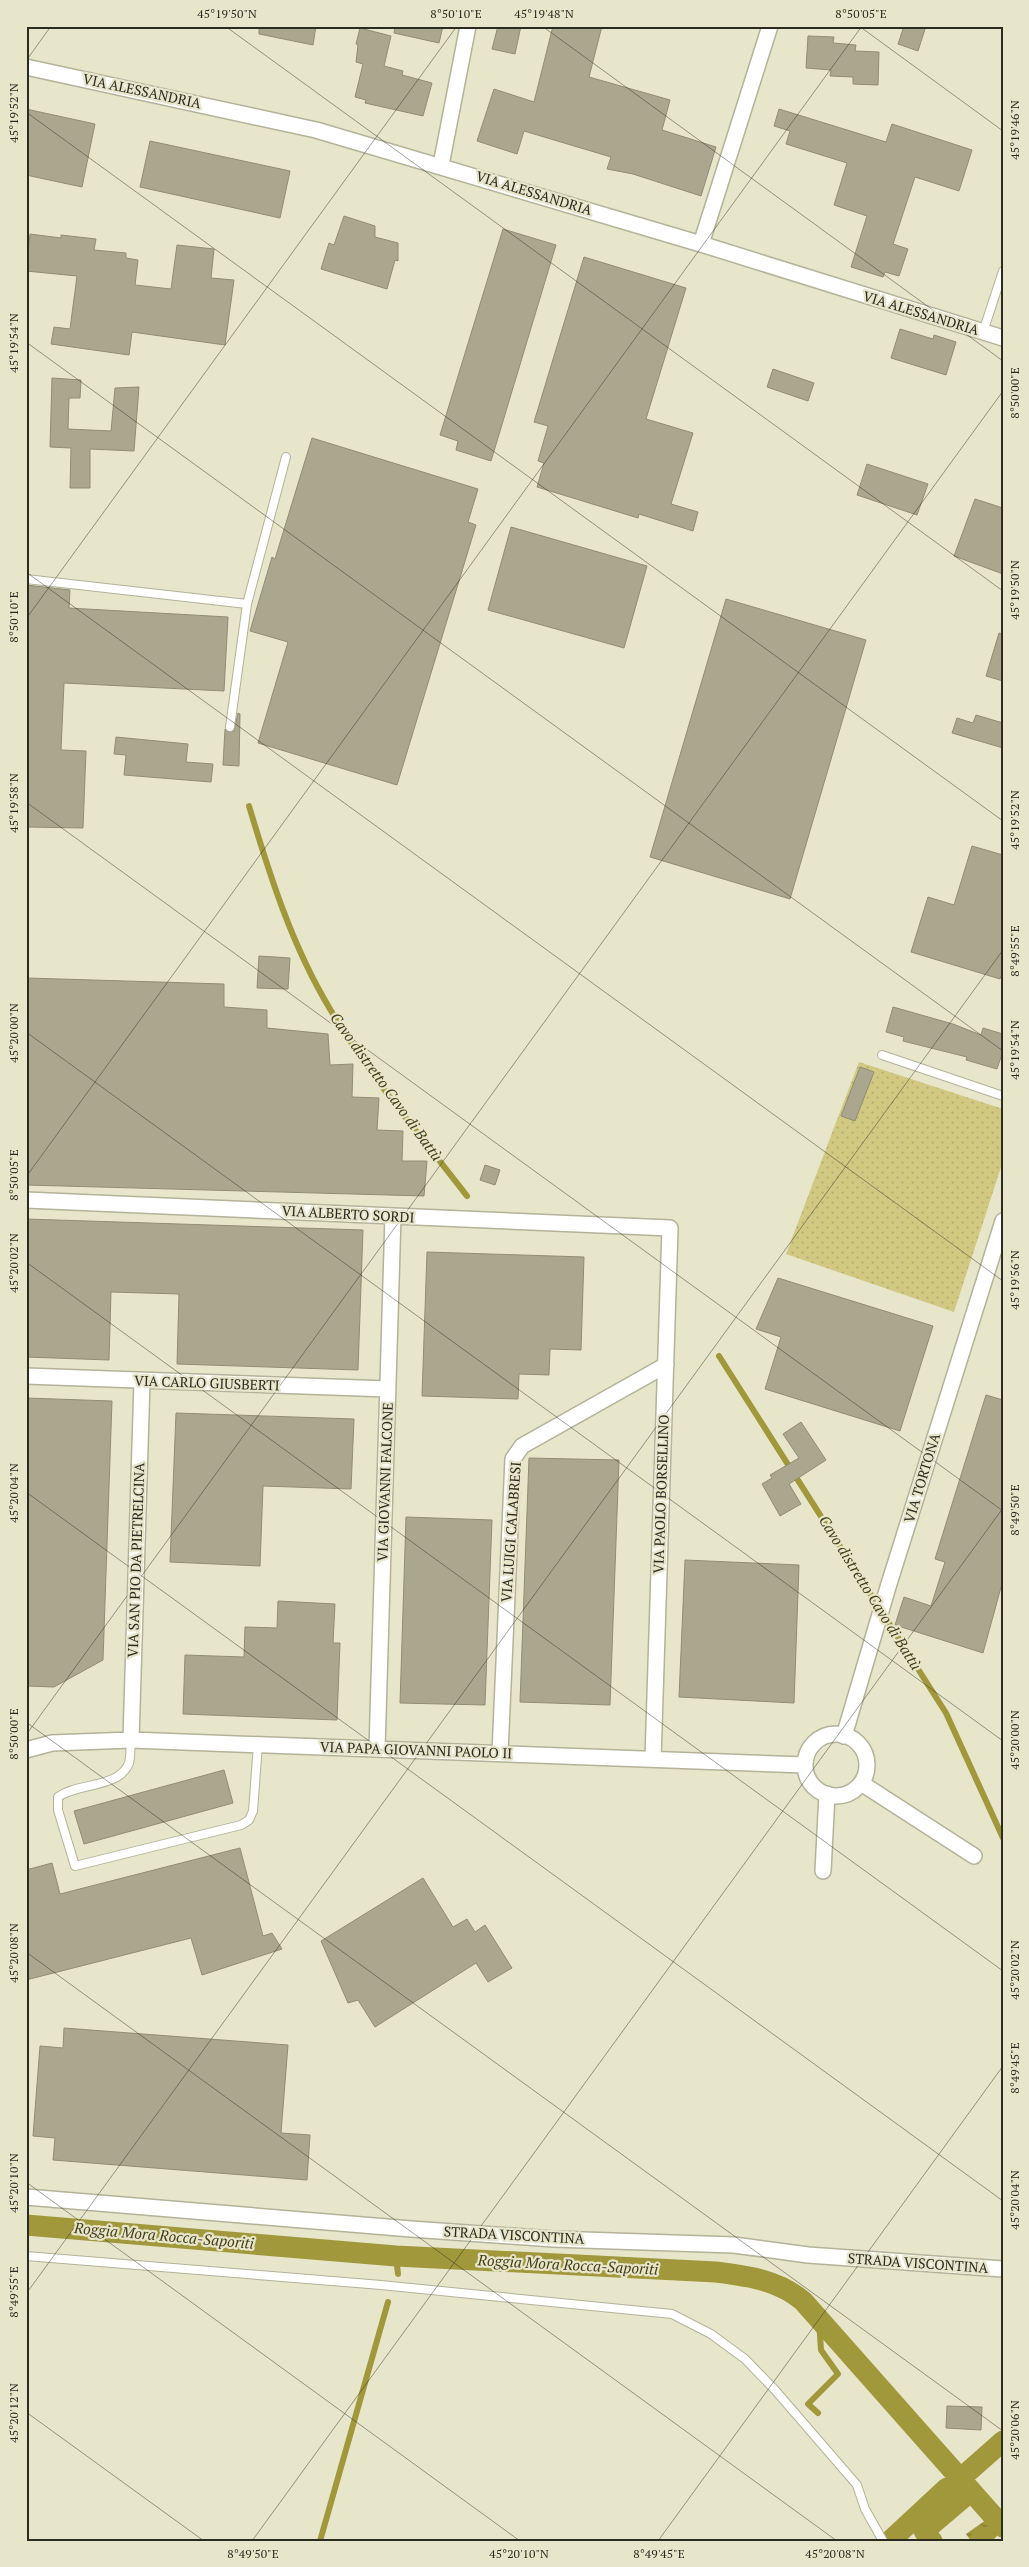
<svg xmlns="http://www.w3.org/2000/svg" width="1029" height="2567" font-family="'PT Serif',serif">
<style>
.garden{fill:url(#garden-dots)}
.water{fill:url(#water-ripples)}
.lines{fill:none;stroke-linecap:round;stroke-linejoin:round}
.stream{stroke:#a1973b;stroke-width:6}
.canal{stroke:#a1973b;stroke-width:21}
.building{fill:#aaa78e;stroke:#908d75}
.lane-casing{stroke:#b4b298;stroke-width:10}
.street-casing{stroke:#b4b298;stroke-width:18}
.lane{stroke:#fff;stroke-width:8}
.street{stroke:#fff;stroke-width:15}
.ticks{fill:none;stroke:#2c2b21;stroke-width:1;stroke-opacity:0.45}
.labels{text-anchor:middle;stroke-width:4.5;stroke-linejoin:round;paint-order:stroke}
.street-label{font-size:14px;fill:#2c2b21;stroke:#e7e5ca}
.water-label{font-size:15px;font-style:italic;fill:#433f18;stroke:#e7e5ca}
.neatline{fill:none;stroke:#2c2b21;stroke-width:2}
.ticks-label{font-size:12px;text-anchor:middle;fill:#2c2b21}
</style>
<defs>
<pattern id="garden-dots" width="8" height="8" patternUnits="userSpaceOnUse" patternTransform="scale(1.25)"><rect width="8" height="8" fill="#d1c982"/><path d="M2 2h.1M6 6h.1" fill="none" stroke="#b4ad70" stroke-width="1.8" stroke-linecap="round"/></pattern>
<pattern id="water-ripples" width="26" height="14" patternUnits="userSpaceOnUse" patternTransform="scale(1.25)"><rect width="26" height="14" fill="#a1973b"/><path d="M2 4q2-2 4 0t4 0M15 11q2-2 4 0t4 0" fill="none" stroke="#837b31"/></pattern>
</defs>
<rect width="100%" height="100%" fill="#e7e5ca"/>
<path class="garden" d="M859,1062L1003,1109V1161L954,1312L786,1254Z"/>
<path class="water" d="M986,2520L998,2535L992,2541H971L966,2534Z"/>
<g class="lines">
<path class="stream" d="M249,806C270,876 292,946 330,1009C369,1075 420,1135 467,1196
M719,1356L946,1713L1003,1838
M396,2256L398,2274
M818,2413L808,2404L838,2374L821,2350L819,2320
M917,2525L924,2531
M320,2541L388,2302"/>
<path class="canal" d="M26,2225L396,2256L716,2272C748,2276 778,2280 803,2301L1003,2527
M969,2471L1003,2441
M890,2541L947,2488
M932,2541L924,2531L970,2492"/>
</g>
<path class="building" d="M259,26H316L313,45L259,34Z
M395,26H443L439,43L394,33Z
M498,26H521L515,54L492,49Z
M553,26H602L589,77L670,100L662,130L716,147L701,196L633,174L607,169L611,157L524,131L517,154L477,141L494,89L534,102Z
M904,26H926L918,51L898,44Z
M360,28L391,36L384,66L403,71L402,75L432,83L423,116L365,103L366,100L355,97L363,64L356,62L358,45L356,44Z
M808,36L834,37L833,43L856,45L855,51L879,52L878,85L853,84V77L830,76L831,70L806,68Z
M26,109L95,124L82,187L26,175Z
M779,109L886,142L892,124L972,150L959,191L915,177L893,244L908,249L899,276L885,272L883,277L851,267L867,216L834,205L847,163L786,144L790,131L774,126Z
M150,141L290,171L280,218L140,187Z
M344,216L375,226V237L398,243V261L395,260L387,289L321,269L329,243L334,245Z
M503,229L556,245L491,461L456,450L458,441L440,435Z
M30,234L61,238V235L96,239L94,250L126,253V258L138,260L135,285L171,289L177,245L214,249L211,278L234,280L225,345L132,332L129,355L51,344L54,327L70,329L77,276L26,271Z
M584,257L686,288L646,419L693,433L671,504L698,512L693,531L639,514L638,518L537,487L544,463L538,461L548,426L534,422Z
M900,329L933,339L934,335L956,342L946,375L891,358Z
M773,369L814,383L808,401L767,387Z
M52,378L81,380L80,398H69L68,429L111,431L115,388L139,387L134,451L90,449V488H70L71,448L50,447Z
M312,438L478,489L468,522L476,525L397,785L258,743L288,642L250,631L272,557L275,559Z
M867,464L928,484L917,515L857,495Z
M975,499L1003,508V574L954,556Z
M511,527L647,566L624,648L488,610Z
M26,585L70,590L69,608L228,617L224,691L64,683L61,750L86,751L83,828L26,827Z
M726,599L866,640L790,899L650,857Z
M999,633L1003,634V681L986,676Z
M238,713L240,714L239,766L223,765L225,729L229,732L234,731Z
M976,715L1003,723V748L952,733L957,718L973,723Z
M116,737L188,744L186,762L213,764L211,782L124,775L126,755L114,754Z
M972,846L1003,855V971L1000,979L911,952L928,897L954,905Z
M259,956L290,958L288,989L257,988Z
M27,978L224,984V1007L267,1010V1028L328,1034L330,1065L353,1064L352,1097L379,1098L377,1130L403,1131L402,1161H427L424,1196L26,1185Z
M893,1007L953,1024L981,1035L983,1028L1003,1034V1051L997,1069L966,1060L967,1057L903,1041L904,1037L886,1032Z
M860,1067L874,1072L855,1121L841,1116Z
M485,1165L500,1170L495,1185L480,1180Z
M26,1219L363,1230L358,1370L177,1364L179,1294L111,1292L109,1360L26,1357Z
M427,1252L584,1257L581,1350L550,1349L549,1375L519,1374L518,1399L422,1396Z
M778,1278L933,1326L900,1431L765,1389L781,1337L756,1329Z
M986,1395L1003,1400V1580L983,1653L895,1625L904,1597L931,1606L945,1562L935,1559Z
M26,1398L112,1401L103,1660L54,1687L26,1686Z
M176,1413L354,1419L351,1489L263,1486L260,1566L170,1562Z
M801,1422L826,1460L789,1484L801,1504L780,1516L762,1484L772,1478L770,1475L799,1458L783,1434Z
M529,1458L619,1460L610,1705L520,1702Z
M406,1517L492,1520L485,1705L400,1703Z
M685,1560L799,1565L794,1703L679,1697Z
M278,1601L335,1604L333,1643H340L337,1720L183,1714L185,1655L244,1657L245,1627L277,1628Z
M224,1770L233,1803L84,1844L74,1811Z
M240,1848L263,1936L272,1933L282,1949L202,1975L191,1938L26,1980V1870L52,1863L60,1894Z
M423,1878L453,1927L467,1919L475,1932L485,1925L512,1968L488,1982L476,1963L375,2027L358,2000L348,2003L321,1941Z
M64,2028L288,2045L281,2133L310,2135L307,2180L53,2160L55,2138L33,2136L40,2046L63,2048Z
M947,2406L982,2407L981,2430L946,2428Z"/>
<g class="lines">
<g class="lane-casing">
<path id="lane" d="M983,332L1003,271
M26,579L247,604L230,727
M247,604L286,457
M882,1055L1003,1096
M131,1740C130,1747 131,1756 129,1763C119,1789 78,1782 58,1797V1810L75,1866L241,1825L249,1820L253,1811L258,1744
M26,2256L381,2285L672,2314L711,2334L745,2359L775,2390L857,2485L865,2509L883,2541"/>
</g>
<g class="street-casing">
<path id="street" d="M26,67L316,130L701,244L1003,338
M441,165L468,26
M701,244L770,26
M26,1200L670,1228L653,1759
M26,1376L388,1389
M805 1765a31 31 0 1 1 62 0a31 31 0 1 1-62 0Z
M844,1736L888,1587L1003,1221
M131,1740L142,1381
M377,1749L393,1216
M26,1750L52,1743L131,1740L805,1765
M500,1753L513,1459L522,1446L666,1365
M861,1783L974,1856
M823,1871L827,1794
M26,2197L411,2229L553,2239L734,2245L808,2255L1003,2269"/>
</g>
<use href="#lane" class="lane"/>
<use href="#street" class="street"/>
</g>
<path class="ticks" d="M225,26L1003,591M542,26L1003,361M859,26L1003,131M26,61L51,26M26,112L1003,821M26,342L1003,1051M26,572L1003,1281M26,619L457,26M26,802L1003,1511M26,1032L1003,1741M26,1177L862,26M26,1262L1003,1971M26,1492L1003,2201M26,1722L1003,2431M26,1735L1003,391M26,1952L837,2541M26,2182L520,2541M26,2294L1003,950M26,2412L204,2541M252,2541L1003,1508M658,2541L1003,2066"/>
<g class="labels">
<g class="street-label">
<text transform="translate(142 91) rotate(12)" y="5">VIA ALESSANDRIA</text>
<text transform="translate(534 193) rotate(17)" y="5">VIA ALESSANDRIA</text>
<text transform="translate(921 313) rotate(17)" y="5">VIA ALESSANDRIA</text>
<text transform="translate(348 1214) rotate(3)" y="5">VIA ALBERTO SORDI</text>
<text transform="translate(207 1383) rotate(2)" y="5">VIA CARLO GIUSBERTI</text>
<text transform="translate(922 1478) rotate(-73)" y="5">VIA TORTONA</text>
<text transform="translate(385 1482) rotate(-88)" y="5">VIA GIOVANNI FALCONE</text>
<text transform="translate(661 1494) rotate(-88)" y="5">VIA PAOLO BORSELLINO</text>
<text transform="translate(511 1532) rotate(-86)" y="5">VIA LUIGI CALABRESI</text>
<text transform="translate(136 1560) rotate(-88)" y="5">VIA SAN PIO DA PIETRELCINA</text>
<text transform="translate(416 1750) rotate(2)" y="5">VIA PAPA GIOVANNI PAOLO II</text>
<text transform="translate(514 2235) rotate(3)" y="5">STRADA VISCONTINA</text>
<text transform="translate(918 2263) rotate(4)" y="5">STRADA VISCONTINA</text>
</g>
<g class="water-label">
<text transform="translate(386 1087) rotate(54)" y="5">Cavo distretto Cavo di Battù</text>
<text transform="translate(870 1593) rotate(58)" y="5">Cavo distretto Cavo di Battù</text>
<text transform="translate(164 2236) rotate(5)" y="5">Roggia Mora Rocca-Saporiti</text>
<text transform="translate(568 2265) rotate(3)" y="5">Roggia Mora Rocca-Saporiti</text>
</g>
</g>
<rect width="1029" height="2567" fill="none" stroke="#e7e5ca" stroke-width="55"/>
<rect x="28" y="28" width="974" height="2512" class="neatline"/>
<g class="ticks-label">
<text x="227" y="18">45°19'50"N</text>
<text x="456" y="18">8°50'10"E</text>
<text x="544" y="18">45°19'48"N</text>
<text x="861" y="18">8°50'05"E</text>
<text transform="translate(14 113) rotate(-90)" y="4">45°19'52"N</text>
<text transform="translate(1015 130) rotate(-90)" y="4">45°19'46"N</text>
<text transform="translate(14 343) rotate(-90)" y="4">45°19'54"N</text>
<text transform="translate(1015 393) rotate(-90)" y="4">8°50'00"E</text>
<text transform="translate(1015 590) rotate(-90)" y="4">45°19'50"N</text>
<text transform="translate(14 617) rotate(-90)" y="4">8°50'10"E</text>
<text transform="translate(14 803) rotate(-90)" y="4">45°19'58"N</text>
<text transform="translate(1015 820) rotate(-90)" y="4">45°19'52"N</text>
<text transform="translate(1015 951) rotate(-90)" y="4">8°49'55"E</text>
<text transform="translate(14 1033) rotate(-90)" y="4">45°20'00"N</text>
<text transform="translate(1015 1050) rotate(-90)" y="4">45°19'54"N</text>
<text transform="translate(14 1175) rotate(-90)" y="4">8°50'05"E</text>
<text transform="translate(14 1263) rotate(-90)" y="4">45°20'02"N</text>
<text transform="translate(1015 1280) rotate(-90)" y="4">45°19'56"N</text>
<text transform="translate(14 1493) rotate(-90)" y="4">45°20'04"N</text>
<text transform="translate(1015 1510) rotate(-90)" y="4">8°49'50"E</text>
<text transform="translate(14 1734) rotate(-90)" y="4">8°50'00"E</text>
<text transform="translate(1015 1740) rotate(-90)" y="4">45°20'00"N</text>
<text transform="translate(14 1953) rotate(-90)" y="4">45°20'08"N</text>
<text transform="translate(1015 1970) rotate(-90)" y="4">45°20'02"N</text>
<text transform="translate(1015 2068) rotate(-90)" y="4">8°49'45"E</text>
<text transform="translate(14 2183) rotate(-90)" y="4">45°20'10"N</text>
<text transform="translate(1015 2200) rotate(-90)" y="4">45°20'04"N</text>
<text transform="translate(14 2292) rotate(-90)" y="4">8°49'55"E</text>
<text transform="translate(14 2413) rotate(-90)" y="4">45°20'12"N</text>
<text transform="translate(1015 2430) rotate(-90)" y="4">45°20'06"N</text>
<text x="253" y="2558">8°49'50"E</text>
<text x="519" y="2558">45°20'10"N</text>
<text x="659" y="2558">8°49'45"E</text>
<text x="835" y="2558">45°20'08"N</text>
</g>
</svg>
